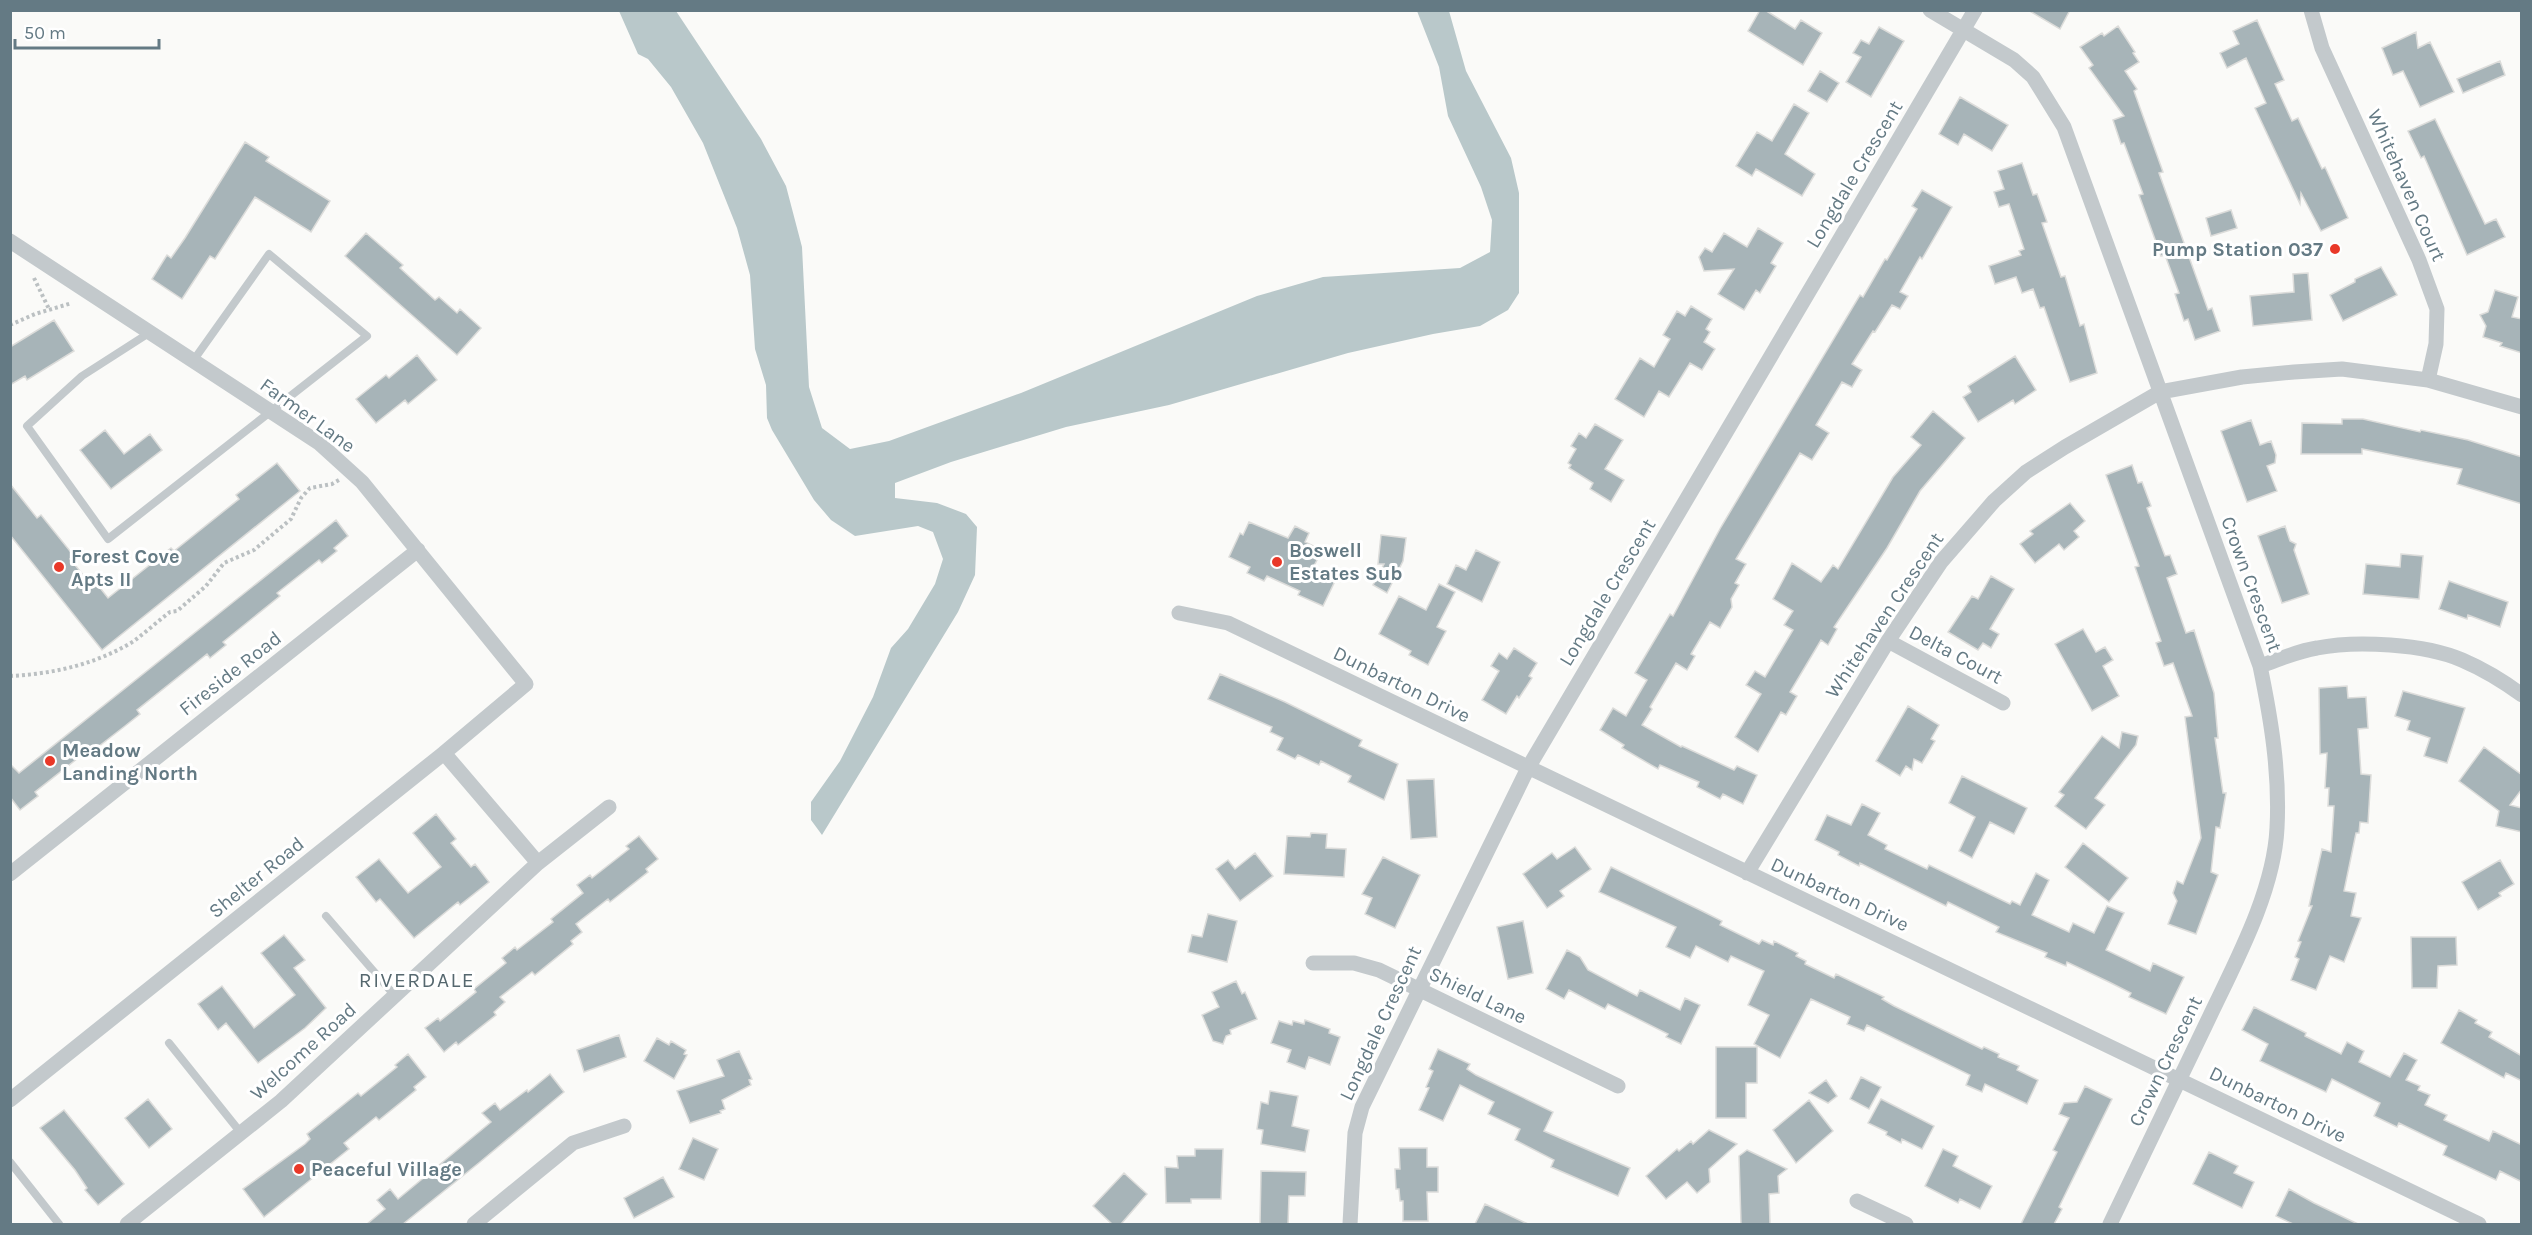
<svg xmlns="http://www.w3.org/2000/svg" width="2532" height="1235" font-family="Karla,sans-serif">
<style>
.water{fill:#b9c8ca}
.building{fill:#a7b4b8;stroke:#dcdcda;stroke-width:1.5}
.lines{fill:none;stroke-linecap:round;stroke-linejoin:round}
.path{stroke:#bbc0c2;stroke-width:4;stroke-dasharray:3 3;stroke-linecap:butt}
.service{stroke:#c3c9cc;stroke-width:8}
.minor{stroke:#c3c9cc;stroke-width:15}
.poi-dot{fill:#e93828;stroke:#fff;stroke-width:2}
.labels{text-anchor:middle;stroke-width:6;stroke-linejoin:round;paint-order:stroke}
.street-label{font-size:20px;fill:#647a84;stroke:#fff}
.poi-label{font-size:20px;font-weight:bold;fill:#647a84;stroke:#fff;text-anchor:start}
.neighbourhood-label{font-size:21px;letter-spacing:1.5px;fill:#56686f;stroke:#fff}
</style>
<rect width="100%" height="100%" fill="#fafaf8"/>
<path class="water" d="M619,11H676L761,139L786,186L802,247L809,387L822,428L850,449L889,441L1021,393L1257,296L1323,277L1460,268L1490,252L1492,220L1481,187L1448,116L1439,67L1417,11H1449L1466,71L1511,158L1519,193V293L1508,310L1480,326L1433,334L1348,353L1169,405L1066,427L951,462L895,483V498L937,503L966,514L977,527L975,575L958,612L822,835L811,820V802L840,761L873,697L891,648L908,629L935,584L943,559L933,532L918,526L855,536L831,520L814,500L772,430L767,418L766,385L755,349L750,275L737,228L703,143L671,87L648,59L638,54Z"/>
<path class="building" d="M1760,10H1765L1795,29L1801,20L1822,33L1803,65L1748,31Z
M2028,10H2070L2060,29Z
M2257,20L2284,80L2275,84L2292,121L2298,118L2322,169L2325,167L2348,218L2321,231L2301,193L2300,204L2255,108L2266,103L2246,58L2227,68L2220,53L2239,44L2233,31Z
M2118,26L2135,52L2133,53L2139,62L2125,71L2137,89L2134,91L2163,172L2159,173L2208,310L2212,308L2220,331L2195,340L2188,319L2184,321L2175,294L2179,293L2165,255L2161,256L2139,195L2143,194L2124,143L2121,144L2113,120L2124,116L2089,68L2093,65L2080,47L2102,33L2104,36Z
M1879,27L1904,41L1871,97L1846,82L1861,57L1853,53L1861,40L1869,44Z
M2416,32L2418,48L2430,42L2454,92L2420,107L2403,71L2393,75L2382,48Z
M2500,61L2505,75L2463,93L2457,79Z
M1820,71L1839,83L1827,102L1808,91Z
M1960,97L2008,125L1992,151L1964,134L1958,145L1939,134Z
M1794,104L1809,113L1785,154L1815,174L1802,196L1756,169L1752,176L1736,166L1757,132L1772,141Z
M2435,119L2485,224L2496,219L2505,237L2467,255L2424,156L2421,158L2408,131Z
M245,142L269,157L266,161L330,201L311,232L255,197L215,259L210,256L182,299L152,279L167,255L171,258L185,238Z
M2022,163L2033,195L2037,194L2047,222L2042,223L2061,277L2065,276L2080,326L2084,324L2097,373L2070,382L2044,307L2040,308L2033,289L2022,293L2016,277L1995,284L1989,266L2021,255L2019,251L2024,249L2009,204L1999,207L1994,192L2004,189L1998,171Z
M1922,190L1952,207L1922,259L1920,257L1900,292L1908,296L1900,309L1892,305L1875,332L1873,331L1852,364L1862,370L1852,387L1842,382L1816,425L1829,433L1812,460L1800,453L1736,559L1746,564L1735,583L1739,585L1731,599L1732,607L1720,628L1710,622L1691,654L1695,656L1687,670L1676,663L1650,707L1652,709L1642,725L1681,747L1682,746L1734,770L1737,766L1757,775L1743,804L1723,794L1720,799L1697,787L1699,782L1660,765L1658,769L1622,748L1624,745L1600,730L1613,708L1626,716L1647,680L1635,673L1670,614L1673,616L1721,527L1860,295L1863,297L1885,259L1887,260L1917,209L1912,206Z
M2231,210L2237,228L2211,236L2206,218Z
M1758,228L1783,243L1771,263L1776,266L1760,293L1756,290L1744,310L1718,294L1734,269L1704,271L1699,257L1705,248L1712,252L1724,233L1747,247Z
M366,233L403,265L400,268L435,300L439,297L457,313L460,309L481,328L457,355L345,256Z
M2381,267L2397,295L2343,321L2330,295L2355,282V279Z
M2308,273L2312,320L2253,326L2250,296L2294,292L2293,274Z
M2495,290L2518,297L2512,317L2522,319V353L2500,346L2502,343L2483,337L2486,326L2480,315L2488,312Z
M1691,306L1712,319L1706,329L1710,332L1704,342L1715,349L1702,370L1690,363L1669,397L1659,391L1644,417L1615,399L1640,358L1654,367L1670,339L1663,335L1677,311L1685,316Z
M54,320L74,351L27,380L25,376L10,385V347Z
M417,355L437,380L408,404L405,400L376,423L356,399L386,375L389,378Z
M2015,356L2036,390L2015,404L2013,400L1978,422L1963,397L1971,392L1968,386Z
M1933,411L1965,438L1920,491L1887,548L1834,627L1837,629L1828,645L1821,640L1790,692L1797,696L1786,715L1781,712L1758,752L1735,737L1761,694L1746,685L1755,671L1765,677L1793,630L1784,625L1793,611L1773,599L1792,563L1821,582L1833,565L1838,569L1893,477L1921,445L1911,437Z
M2342,419H2363L2420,432L2421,430L2468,440L2522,457V504L2457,484L2462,469L2362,449V454H2301L2302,423L2342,424Z
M2251,420L2260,445L2271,441L2276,455L2275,463L2267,466L2277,491L2247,502L2221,431Z
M1595,424L1623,440L1605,469L1624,480L1611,502L1590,489L1593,483L1569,468L1571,465L1568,463L1576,449L1571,446L1579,433L1586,438Z
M105,430L124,454L150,434L162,450L111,489L80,450Z
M277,463L300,491L102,650L10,535V484L37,518L41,515L74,556L70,559L93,587L97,584L108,598L171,548L174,551L239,499L236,495Z
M2132,465L2138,483L2142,482L2151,506L2147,508L2165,556L2170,555L2177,574L2167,578L2186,633L2194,630L2214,693L2218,738H2215L2223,793H2226L2220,828L2216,827L2211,872L2218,875L2196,934L2168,924L2177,901L2173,893L2177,881L2183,884L2201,838L2185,717L2192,716L2173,663L2164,666L2156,643L2161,641L2135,567L2139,566L2106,475Z
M2070,503L2085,521L2074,531L2079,537L2064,550L2059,544L2035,563L2020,544L2033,534L2030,531Z
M336,520L348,536L334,548L337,551L322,563L319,560L277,593L280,596L223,642L226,645L210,658L207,654L137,710L140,714L125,726L94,750L92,747L35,792L38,796L20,810L10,797V764L19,773Z
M1249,522L1288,538L1295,526L1309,533L1305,542L1322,550L1312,570L1335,581L1323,606L1298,595L1300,591L1267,576L1264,581L1247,573L1250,567L1229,557L1240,533L1243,535Z
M2285,526L2290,541L2296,544L2294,550L2309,594L2282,603L2258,536Z
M1381,535L1406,538L1403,561L1387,593L1373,585L1384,564H1378Z
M1476,550L1500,562L1482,602L1447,584L1456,565L1466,570Z
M2401,554L2423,556L2419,599L2363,594L2366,564L2400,567Z
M1991,576L2014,589L1990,629L1999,634L1991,648L1983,643L1978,650L1948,632L1972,596L1978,599Z
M2449,581L2508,602L2500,627L2468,615L2467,619L2439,609Z
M1439,584L1455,592L1437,627L1446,631L1428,665L1409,655L1411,651L1379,634L1399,596L1426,610Z
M2083,629L2096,652L2105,647L2113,660L2103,666L2119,696L2092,711L2055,644Z
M1514,648L1537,663L1529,676L1532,678L1519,698L1517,696L1506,714L1482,700L1499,671L1491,666L1499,653L1507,659Z
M1220,674L1285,702L1362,740L1359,746L1398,764L1384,800L1348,782L1351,776L1321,761L1319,765L1298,755L1295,759L1277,750L1283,738L1270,732L1272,727L1208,699Z
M2347,686L2348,698L2366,697L2368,728L2358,729L2361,774L2371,775L2368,823L2360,822L2359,833H2356L2344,891L2356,893L2351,916L2361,918L2344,962L2330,956L2316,990L2291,980L2299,959L2295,957L2301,942L2298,941L2312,906H2309L2322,849L2331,852L2334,806H2328L2329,788H2325L2327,753L2320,754L2319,688Z
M2403,691L2465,708L2447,763L2424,756L2430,738L2407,730L2410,721L2395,716Z
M1908,706L1939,725L1931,739L1935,741L1922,763L1914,759L1912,770L1906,766L1900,776L1876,761Z
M2122,732L2138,736L2136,745L2095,798L2105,805L2086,829L2055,806L2064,795L2059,792L2102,736L2119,748Z
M2484,747L2522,775V789L2510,805L2522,808V832L2496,826L2499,811L2459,781Z
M1962,776L2027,808L2014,834L1990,822L1972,858L1959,851L1975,817L1949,803Z
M1434,779L1437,837L1411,839L1407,780Z
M1862,804L1880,813L1868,835L1887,845L1885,849L1927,869L1929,865L2010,904L2012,901L2020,905L2036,873L2049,880L2032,915L2069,932L2073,923L2094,933L2107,906L2124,913L2106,950L2150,971L2153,963L2184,977L2166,1014L2129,997L2131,993L2109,982L2067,962L2066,966L2045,957L2047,953L1996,932L1999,927L1948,902L1946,906L1860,863L1859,866L1838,855L1839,852L1815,840L1827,815L1851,825Z
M436,814L456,839L451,843L471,867L475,864L489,882L460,905L458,902L414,938L380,899L376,902L356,877L379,859L408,893L441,867L413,833Z
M1311,833L1327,834L1326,848L1346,849L1344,877L1284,874L1287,836L1310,837Z
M639,836L658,859L646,869L648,872L610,902L608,899L576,924L582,932L571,941L573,944L535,975L532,972L500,997L505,1002L494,1012L496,1015L458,1045L456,1042L444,1052L425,1028L438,1018L440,1021L476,992L474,989L506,963L502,958L515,947L517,950L553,922L551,919L583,893L577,885L590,875L592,878L629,849L626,846Z
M2083,843L2128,878L2109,902L2065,867Z
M1575,847L1591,869L1560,891L1564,896L1547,908L1523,874L1552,853L1557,859Z
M1255,853L1273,876L1240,901L1216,869L1228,860L1235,869Z
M1383,857L1420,875L1395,928L1365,914L1372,898L1362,894Z
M2500,860L2514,884L2499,893L2501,896L2478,910L2462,882Z
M1611,867L1700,910L1722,921L1720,925L1759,944L1762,940L1773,945L1774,941L1798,953L1796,956L1806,961L1805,964L1834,978L1836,974L1884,997L1882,999L1894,1006L1982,1049L1984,1047L1999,1054L1998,1057L2019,1066L2017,1070L2038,1080L2027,1104L1985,1084L1982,1092L1966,1085L1970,1075L1867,1025L1864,1031L1847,1024L1850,1017L1811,999L1780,1058L1754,1044L1769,1015L1748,1005L1764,971L1731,956L1728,962L1696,946L1690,958L1666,947L1676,927L1599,892Z
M1208,914L1237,921L1227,962L1188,952L1192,935L1202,937Z
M1523,921L1533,973L1508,979L1497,927Z
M284,935L305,960L294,968L326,1008L305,1028L258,1063L226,1023L218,1030L198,1004L222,986L254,1028L295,995L261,953Z
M2411,937H2456L2457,965L2438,966L2437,988H2412Z
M1567,950L1580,957L1588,970L1637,996L1640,990L1680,1010L1685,998L1700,1005L1681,1044L1666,1037L1668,1034L1608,1004L1605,1009L1569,990L1564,999L1546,989Z
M1236,981L1242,994L1245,992L1257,1019L1230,1030L1231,1034L1226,1036L1223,1044L1213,1041L1202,1015L1219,1007L1212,992Z
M2254,1007L2306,1033L2305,1036L2341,1054L2347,1042L2364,1051L2359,1062L2390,1077L2404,1053L2417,1060L2406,1080L2420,1086L2418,1090L2430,1095L2425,1105L2447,1115L2444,1120L2489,1141L2493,1131L2522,1145V1182L2500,1171L2496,1180L2443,1155L2447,1146L2399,1123L2397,1127L2374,1116L2380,1103L2332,1079L2326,1092L2260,1061L2268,1044L2242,1030Z
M2459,1010L2477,1020L2475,1023L2492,1032L2489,1037L2522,1056V1081L2506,1073L2504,1078L2441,1043Z
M1305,1020L1330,1029L1329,1033L1340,1037L1330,1065L1309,1057L1305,1069L1287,1062L1291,1050L1271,1043L1279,1021L1292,1025L1293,1021L1304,1024Z
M619,1035L626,1057L584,1072L577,1050Z
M657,1038L669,1045L671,1041L686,1050L684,1054L687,1055L674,1079L644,1061Z
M1716,1047H1757V1083H1746V1118H1716Z
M1438,1049L1470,1064L1467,1069L1476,1075L1553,1112L1544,1131L1630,1168L1618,1196L1551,1167L1554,1160L1515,1140L1520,1129L1488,1114L1494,1102L1460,1085L1443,1121L1419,1110L1429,1088L1426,1087L1433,1071L1429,1069Z
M739,1051L752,1079L749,1080L751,1085L722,1100L725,1109L720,1111L721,1113L690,1123L677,1091L724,1076L717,1060Z
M408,1054L426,1077L414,1087L416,1090L379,1120L376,1117L344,1143L349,1149L264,1217L243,1189L305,1144L310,1139L307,1134L358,1093L361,1096L397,1067L395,1065Z
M550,1074L564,1092L480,1162L403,1224H367L385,1209L377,1200L390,1189L398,1199L491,1122L482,1113L495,1103L500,1110L527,1090L528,1092Z
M1861,1077L1881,1087L1869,1109L1850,1099Z
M1826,1080L1837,1096L1828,1103L1809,1093Z
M2085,1086L2112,1099L2059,1207L2062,1209L2054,1224H2021L2057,1152L2053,1150L2069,1118L2059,1114L2064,1103L2077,1102Z
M1270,1091L1298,1096L1292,1126L1309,1130L1305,1152L1261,1144L1263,1130L1257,1129L1261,1102L1268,1104Z
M148,1099L172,1129L149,1148L125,1118Z
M1881,1099L1934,1126L1922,1149L1902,1139L1901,1143L1886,1135L1887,1132L1868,1123Z
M1809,1100L1833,1131L1796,1163L1773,1130Z
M64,1110L124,1184L98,1205L85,1190L87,1188L75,1170L40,1128Z
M1709,1130L1737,1144L1709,1169L1710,1182L1697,1193L1687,1182L1666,1199L1646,1176L1677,1149L1679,1151L1691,1141L1693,1144Z
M693,1138L718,1149L704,1180L679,1169Z
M1399,1148H1427V1167H1438V1192H1427L1428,1221H1403V1201H1400L1399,1189H1396L1395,1169H1400Z
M1195,1149H1223L1221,1199H1191V1203H1166L1165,1167L1178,1168L1177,1156H1195Z
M1943,1149L1958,1156L1953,1166L1992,1186L1980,1209L1960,1199L1958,1203L1925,1186Z
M1747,1150L1787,1169L1778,1176L1779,1193L1769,1194L1770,1224H1741L1739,1156Z
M2209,1152L2238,1166L2234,1173L2254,1182L2242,1208L2193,1184Z
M1261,1171L1306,1172L1305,1196H1289L1288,1224H1260Z
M1124,1173L1147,1194L1121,1224H1112L1093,1206Z
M663,1177L674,1197L634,1218L624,1198Z
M2289,1189L2314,1203L2358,1224H2293L2276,1216Z
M1485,1204L1528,1224H1475Z"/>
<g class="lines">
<path class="path" d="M34,278L49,309
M10,325L35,314L72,303
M10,676C53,674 97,664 134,641C146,632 158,621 170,612L177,611L206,586L224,563L254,550L291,519L301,498L310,488L332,484L339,480"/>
<path class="service" d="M149,333L82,376L27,426L108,539L367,336L269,254L193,361
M326,916L395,996
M169,1043L241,1133
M10,1162L59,1224"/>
<path class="minor" d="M1930,10L2014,60L2033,77L2064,127L2260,666C2271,719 2280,773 2277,828C2274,892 2235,963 2208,1020C2176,1088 2143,1156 2110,1224
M2311,10L2322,48L2419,260L2437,309L2436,344L2428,380
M10,241L319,443L362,482L526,684L444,753L10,1100
M1179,613L1228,623L2479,1224
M1888,641L2003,703
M2260,666C2278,660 2297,651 2317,648C2356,640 2425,644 2462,660C2483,669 2503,681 2522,695
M444,753L538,863
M1747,873L1888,641L1941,562L1994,501L2026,472L2065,447L2160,392L2242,377L2294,372L2342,369L2428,380L2522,407
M10,874L418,550
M1313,963H1354L1379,970L1618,1086
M1857,1201L1906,1224
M127,1224L281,1101L538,863L609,807
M474,1224L573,1143L624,1126
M1350,1224L1355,1133L1362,1107L1528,768L1975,10"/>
</g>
<g class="poi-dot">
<circle cx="2335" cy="249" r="6"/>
<circle cx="1277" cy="562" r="6"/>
<circle cx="59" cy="567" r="6"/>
<circle cx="50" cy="761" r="6"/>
<circle cx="299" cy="1169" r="6"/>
</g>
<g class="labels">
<g class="street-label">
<text transform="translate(1854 174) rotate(-59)" y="7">Longdale Crescent</text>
<text transform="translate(2407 185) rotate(66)" y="7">Whitehaven Court</text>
<text transform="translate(308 415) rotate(36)" y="7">Farmer Lane</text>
<text transform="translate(2252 584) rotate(70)" y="7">Crown Crescent</text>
<text transform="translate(1607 592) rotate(-59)" y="7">Longdale Crescent</text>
<text transform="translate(1884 615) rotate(-56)" y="7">Whitehaven Crescent</text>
<text transform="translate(1956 654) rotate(28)" y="7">Delta Court</text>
<text transform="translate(230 673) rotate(-38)" y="7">Fireside Road</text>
<text transform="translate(1402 684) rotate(26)" y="7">Dunbarton Drive</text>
<text transform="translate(256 877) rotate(-39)" y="7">Shelter Road</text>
<text transform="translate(1840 894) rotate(25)" y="7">Dunbarton Drive</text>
<text transform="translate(1478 995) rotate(26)" y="7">Shield Lane</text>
<text transform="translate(1380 1023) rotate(-65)" y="7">Longdale Crescent</text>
<text transform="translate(303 1051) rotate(-42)" y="7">Welcome Road</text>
<text transform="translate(2165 1061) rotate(-64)" y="7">Crown Crescent</text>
<text transform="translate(2278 1104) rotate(26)" y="7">Dunbarton Drive</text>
</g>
<g class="poi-label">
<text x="2323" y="256" text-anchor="end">Pump Station 037</text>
<text x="1289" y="557">Boswell<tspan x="1289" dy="23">Estates Sub</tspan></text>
<text x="71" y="563">Forest Cove<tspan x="71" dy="23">Apts II</tspan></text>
<text x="62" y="757">Meadow<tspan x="62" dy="23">Landing North</tspan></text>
<text x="311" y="1176">Peaceful Village</text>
</g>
<g class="neighbourhood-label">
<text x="417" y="987">RIVERDALE</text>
</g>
</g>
<rect width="2532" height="1235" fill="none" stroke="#647a84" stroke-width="24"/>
<path d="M15 39v9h144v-9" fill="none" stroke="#647a84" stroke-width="3"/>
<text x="24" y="39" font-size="18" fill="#647a84" stroke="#ffffff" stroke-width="4.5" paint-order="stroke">50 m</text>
</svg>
